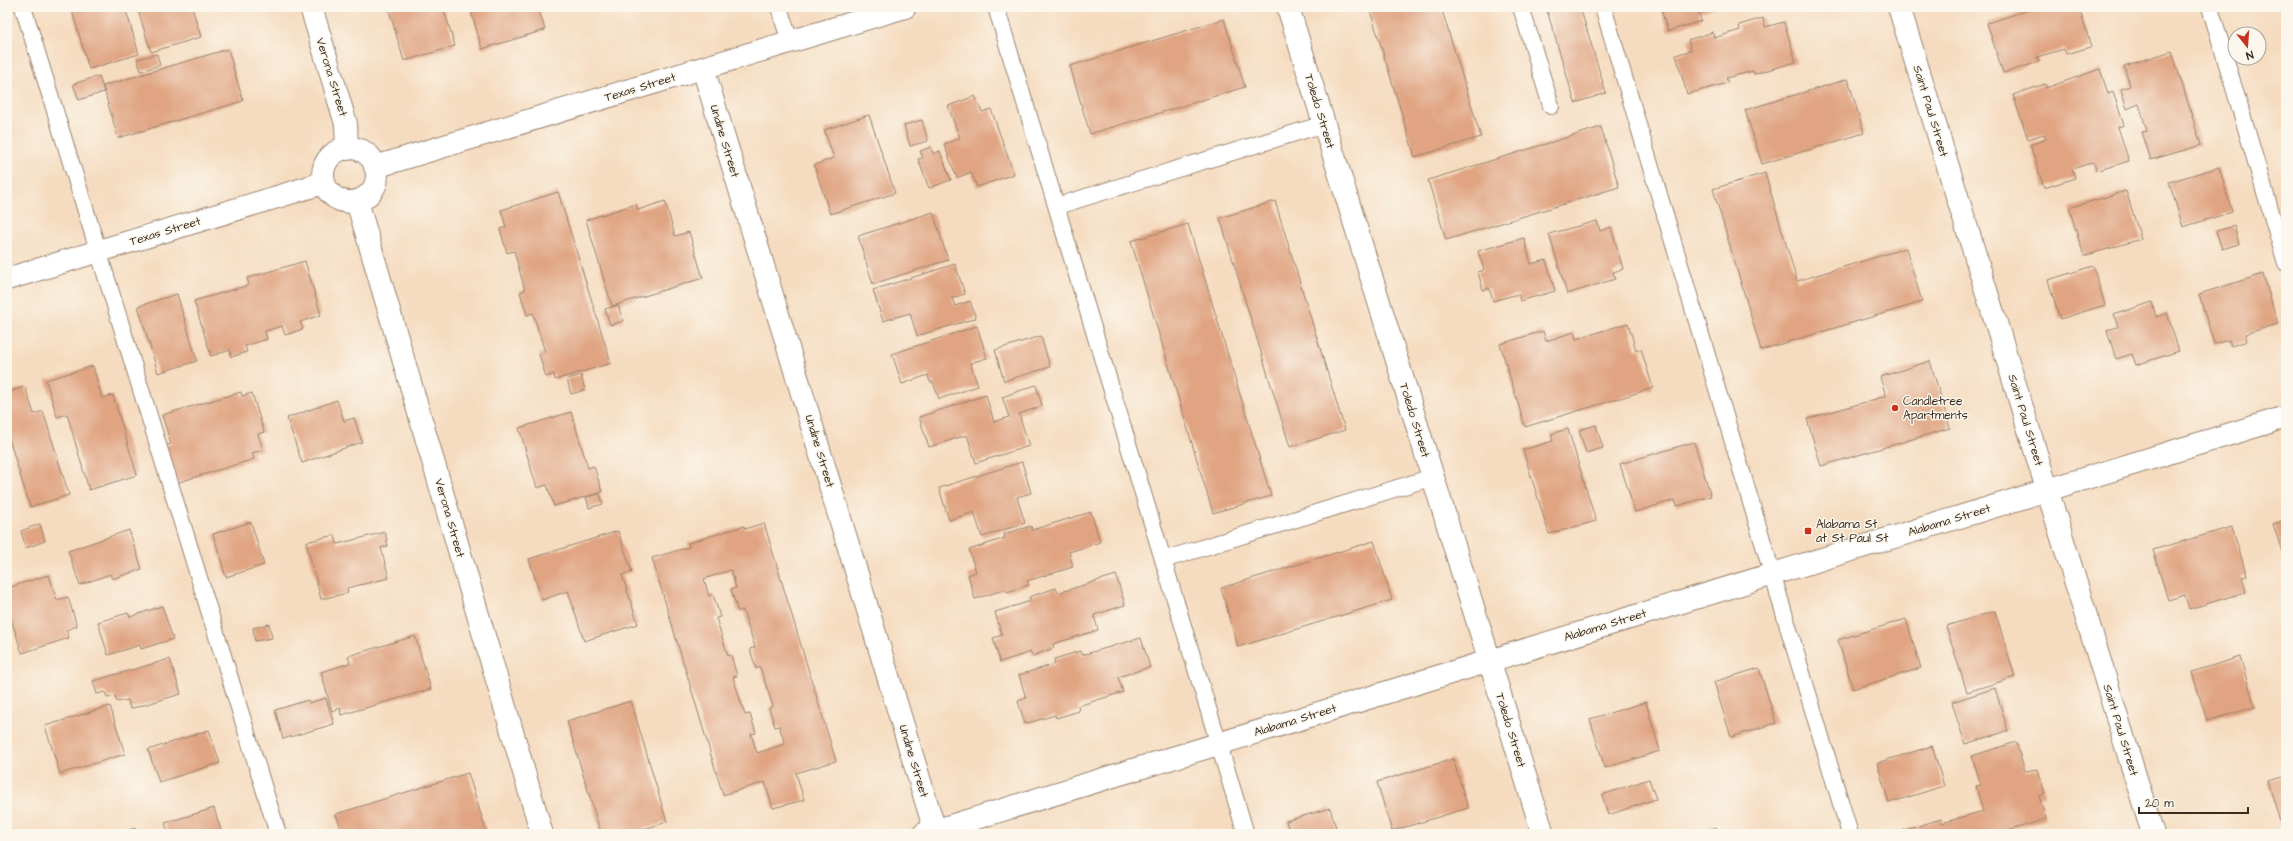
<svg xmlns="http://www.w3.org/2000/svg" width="2293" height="841" font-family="'Architects Daughter',sans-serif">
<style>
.building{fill:#e0a482;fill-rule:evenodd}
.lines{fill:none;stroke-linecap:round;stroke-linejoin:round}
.service-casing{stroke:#98826e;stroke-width:18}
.minor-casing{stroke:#98826e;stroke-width:24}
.secondary-casing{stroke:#98826e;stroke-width:24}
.service{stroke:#fff;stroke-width:16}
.minor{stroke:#fff;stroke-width:22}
.secondary{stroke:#fff;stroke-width:22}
.poi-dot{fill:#c8321e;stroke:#fbf7ec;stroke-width:1.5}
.labels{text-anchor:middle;stroke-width:3;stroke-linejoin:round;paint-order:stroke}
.street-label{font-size:12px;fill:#3b2a1e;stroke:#fbf7ec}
.poi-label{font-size:12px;fill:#3b2a1e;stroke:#fbf7ec;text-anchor:start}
</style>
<rect width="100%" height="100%" fill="#fbf7ec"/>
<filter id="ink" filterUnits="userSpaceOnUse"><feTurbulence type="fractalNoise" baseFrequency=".025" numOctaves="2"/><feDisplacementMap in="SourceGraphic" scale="8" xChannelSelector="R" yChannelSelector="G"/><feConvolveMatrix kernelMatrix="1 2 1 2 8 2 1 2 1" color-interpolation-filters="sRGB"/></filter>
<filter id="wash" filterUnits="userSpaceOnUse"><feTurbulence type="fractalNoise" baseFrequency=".012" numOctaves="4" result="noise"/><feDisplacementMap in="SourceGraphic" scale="16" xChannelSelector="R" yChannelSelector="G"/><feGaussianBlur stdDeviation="0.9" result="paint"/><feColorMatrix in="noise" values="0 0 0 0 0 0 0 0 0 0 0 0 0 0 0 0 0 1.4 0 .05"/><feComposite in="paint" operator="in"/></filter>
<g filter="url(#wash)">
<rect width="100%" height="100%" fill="#f5dbbf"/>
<g id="blocks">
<path class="building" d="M71,7H125L139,54L89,69Z
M137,7H192L201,37L151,52Z
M388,7H443L455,46L404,61Z
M470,7H538L545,30L482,49Z
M1369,7H1441L1481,137L1415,157Z
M1546,7H1580L1606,93L1575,103Z
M1660,7H1716L1699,13L1701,21L1668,31Z
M2038,7H2079L2091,47L2066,54L2064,49L2037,57L2039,62L2003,73L1987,23Z
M1763,18L1765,27L1784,22L1796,62L1754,74L1753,71L1726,78L1728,83L1687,94L1676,55L1691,50L1688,40L1713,32L1714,38L1740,30L1739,25Z
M1224,19L1245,87L1090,134L1070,66Z
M228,49L243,101L118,138L103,86Z
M2172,51L2201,145L2151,160L2142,132L2147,131L2139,104L2127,109L2121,89L2130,86L2124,66Z
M157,54L160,65L141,71L137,59Z
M2100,69L2108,94L2113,92L2124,125L2118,127L2129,161L2096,171L2094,162L2072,169L2075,178L2044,188L2030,145L2046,139L2044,134L2028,139L2013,95L2045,84L2046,88Z
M99,76L104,92L79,100L73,84Z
M1848,79L1864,133L1762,164L1745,110Z
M975,96L982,112L991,109L1014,174L977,187L971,172L957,178L944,144L960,138L948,106Z
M869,115L895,193L830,214L814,165L834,158L824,130Z
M922,120L928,141L910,146L904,125Z
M1601,127L1619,187L1446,240L1428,180Z
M931,147L933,154L940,151L951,180L929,188L918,159L923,158L920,151Z
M2219,167L2232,212L2183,227L2169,182Z
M1765,173L1797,281L1906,248L1922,302L1761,350L1713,189Z
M2126,191L2141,239L2084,256L2069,208Z
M558,192L611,363L555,380L554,374L546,377L539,354L545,352L533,313L527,315L520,292L525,290L514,251L507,253L500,229L506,227L501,210Z
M665,201L675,236L689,232L703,278L612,306L586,220L636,204L638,210Z
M1275,201L1345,430L1290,447L1220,218Z
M933,212L948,260L873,284L858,236Z
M1597,221L1600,231L1611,227L1623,269L1613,272L1615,279L1567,294L1549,234Z
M1188,224L1271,496L1213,513L1131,241Z
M2234,226L2239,244L2222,249L2216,231Z
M1524,238L1531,264L1546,260L1555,291L1520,301L1518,294L1493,301L1489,288L1483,290L1478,272L1484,270L1478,251Z
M305,261L321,315L300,322L303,329L285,335L282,326L265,331L267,339L245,346L247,352L231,357L230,350L211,356L194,301L249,285L247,278Z
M955,264L965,294L952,298L955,306L970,301L976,318L917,336L910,313L883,321L873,290Z
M2093,266L2105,305L2060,319L2048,280Z
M2263,274L2278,324L2245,334L2247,341L2231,346L2229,340L2214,344L2199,294Z
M177,294L197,361L158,373L138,306Z
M2152,302L2156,317L2167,313L2179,351L2136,365L2132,354L2116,359L2107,330L2118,327L2114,315Z
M618,305L623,321L610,325L605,309Z
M1628,323L1636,350L1641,349L1653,388L1525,427L1500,344L1543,331L1546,341L1574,332L1576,339Z
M977,326L987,358L970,363L978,386L939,399L933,382H930L928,375L902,384L892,354Z
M1041,336L1050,367L1004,381L995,350Z
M1930,361L1950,428L1821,466L1807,419L1886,396L1880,377Z
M93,366L102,398L113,395L137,475L89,490L67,414L57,417L46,380Z
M581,375L585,390L571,394L567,379Z
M1036,385L1042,406L1019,414L1029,446L976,463L967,435L929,447L919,417L986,395L994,422L1009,417L1002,397Z
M25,387L34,414L43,411L69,495L30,507L7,432V392Z
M241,392L242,396L252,393L264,432L258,434L263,450L252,453L254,459L176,483L165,446L171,444L162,415Z
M337,400L344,421L354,418L362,442L302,463L287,418Z
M571,412L588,468L594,466L602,492L554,506L547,485L537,488L519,428Z
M1596,425L1603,448L1586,453L1579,430Z
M1568,429L1596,521L1549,534L1523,450L1553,441L1551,434Z
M1694,442L1711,496L1677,506L1675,500L1635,512L1620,464Z
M1022,462L1031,493L1017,497L1025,523L982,537L974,512L949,520L939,488Z
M600,494L603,504L589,508L586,497Z
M1091,512L1100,542L1069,552L1073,567L1027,581L1029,585L1007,592L1006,589L975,599L968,575L976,572L969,550L1005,538L1004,534L1031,526L1032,530Z
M2286,520V564L2273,524Z
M251,522L264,565L226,577L213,534Z
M764,523L836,761L796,773L804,800L773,808L765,782L723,795L652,558L689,547L688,543L744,526L745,529ZM731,570L736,588L731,589L738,612L743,610L755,647L750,649L756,669L760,667L773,706L769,708L775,727L779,726L785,744L757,753L751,734L756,733L750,714L745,715L733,677L737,676L731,655L728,656L716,618L720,617L713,594L709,596L704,579Z
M40,524L45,541L26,548L21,531Z
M2232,527L2247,576L2242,577L2246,592L2189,609L2185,595L2168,600L2153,550Z
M129,530L142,569L112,579L110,574L80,585L68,551Z
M618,531L632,572L622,575L638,624L584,641L568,591L542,600L529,559Z
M385,532L388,546L381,548L389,578L347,588L348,593L321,599L306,542L335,535L337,544Z
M1374,541L1392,600L1238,647L1221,588Z
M49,575L57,600L68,597L77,626L66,630L69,638L22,653L7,606V588Z
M1116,575L1125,605L1094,615L1098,630L1053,644L1054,648L1032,656L1031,652L1000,662L993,638L1002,635L995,612L1031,601L1029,597L1056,588L1058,593Z
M162,606L173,639L141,649L140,645L108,655L98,622L128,613L130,617Z
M1995,611L2015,677L1967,692L1946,626Z
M1906,619L1921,668L1853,689L1838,640Z
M269,624L272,638L255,641L253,628Z
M415,636L431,689L341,715L340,708L332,711L321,672L350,663L348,656Z
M1141,638L1150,667L1118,677L1123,692L1078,706L1079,711L1056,718L1055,715L1025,724L1018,701L1026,698L1019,675L1055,664L1054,659L1081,651L1082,655Z
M2240,657L2255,707L2207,721L2192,672Z
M170,659L181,694L130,709L128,700L117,702L115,696L107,698L105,692L97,694L93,681Z
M1759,668L1776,723L1731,737L1714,682Z
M1995,688L2008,731L1965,744L1952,702Z
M326,698L334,724L283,739L275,710L308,700L309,703Z
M631,701L667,822L628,834H601L567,721Z
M1646,702L1660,751L1605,768L1590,719Z
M110,706L125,754L60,774L45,726Z
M209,730L220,763L159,782L148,750Z
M2016,742L2025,771L2038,769L2045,794L2039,796L2046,819L1998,834H1903L1902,831L1941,819L1942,823L1983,811L1976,786L1981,785L1972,756Z
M1932,746L1944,786L1889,803L1877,763Z
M1453,759L1468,808L1392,831L1377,782Z
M468,773L487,834H343L336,814Z
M2286,776V828L2282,829L2268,781Z
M1649,779L1656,799L1608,815L1602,795Z
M214,808L222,834H169L165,823Z
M1330,808L1338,834H1290L1286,821Z
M1716,827L1718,834H1694Z
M135,828L137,834H118Z
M1200,830L1201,834H1189Z"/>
</g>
</g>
<g filter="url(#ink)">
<use href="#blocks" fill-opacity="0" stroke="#98826e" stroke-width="1"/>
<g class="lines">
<g class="service-casing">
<path id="service" d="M23,7L278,834
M779,7L790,42
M996,7L1246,834
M1521,7L1551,106
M1603,7L1850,834
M2210,7L2286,263
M1057,206L1324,124
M1163,560L1433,477"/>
</g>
<g class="minor-casing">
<path id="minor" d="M311,7L346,124L347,149
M1288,7L1543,834
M1899,7L2153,834
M703,68L936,834
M323 175a27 27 0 1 1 54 0a27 27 0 1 1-54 0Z
M375,167L905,7
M357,201L542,834
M7,279L323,183"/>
</g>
<g class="secondary-casing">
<path id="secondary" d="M924,834L2286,417"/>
</g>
<use href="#service" class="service"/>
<use href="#minor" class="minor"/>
<use href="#secondary" class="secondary"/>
</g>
</g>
<g class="poi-dot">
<circle cx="1895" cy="408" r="4"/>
<rect x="1804" y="527" width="8" height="8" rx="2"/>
</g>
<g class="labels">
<g class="street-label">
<text transform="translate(332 77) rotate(73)" y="4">Verona Street</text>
<text transform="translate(640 87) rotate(-17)" y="4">Texas Street</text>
<text transform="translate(1320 111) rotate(73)" y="4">Toledo Street</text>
<text transform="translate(1931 111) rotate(73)" y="4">Saint Paul Street</text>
<text transform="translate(725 141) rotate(73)" y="4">Undine Street</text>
<text transform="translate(165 231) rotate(-17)" y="4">Texas Street</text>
<text transform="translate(1415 420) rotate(73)" y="4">Toledo Street</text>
<text transform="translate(2026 420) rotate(73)" y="4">Saint Paul Street</text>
<text transform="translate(820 451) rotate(73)" y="4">Undine Street</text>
<text transform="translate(450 518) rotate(74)" y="4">Verona Street</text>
<text transform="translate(1949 520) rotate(-17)" y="4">Alabama Street</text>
<text transform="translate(1605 625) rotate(-17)" y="4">Alabama Street</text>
<text transform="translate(1295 720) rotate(-17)" y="4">Alabama Street</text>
<text transform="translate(1511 730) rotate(73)" y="4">Toledo Street</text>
<text transform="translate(2121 730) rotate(73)" y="4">Saint Paul Street</text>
<text transform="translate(914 761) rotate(73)" y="4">Undine Street</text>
</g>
<g class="poi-label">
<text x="1903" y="405">Candletree<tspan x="1903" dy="14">Apartments</tspan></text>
<text x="1816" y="528">Alabama St<tspan x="1816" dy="14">at St Paul St</tspan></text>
</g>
</g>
<rect width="2293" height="841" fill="none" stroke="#fbf7ec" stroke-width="24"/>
<g transform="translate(2247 46) rotate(163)"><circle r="19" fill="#fbf7ec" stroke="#aea59a"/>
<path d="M0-3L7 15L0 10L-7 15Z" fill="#c8321e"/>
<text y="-6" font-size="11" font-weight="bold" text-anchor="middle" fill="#3b2a1e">N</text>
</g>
<path d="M2139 807v6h109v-6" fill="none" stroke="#3b2a1e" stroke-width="2"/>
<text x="2145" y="807" font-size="12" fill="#3b2a1e" stroke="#fbf7ec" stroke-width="3" paint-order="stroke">20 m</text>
</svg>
